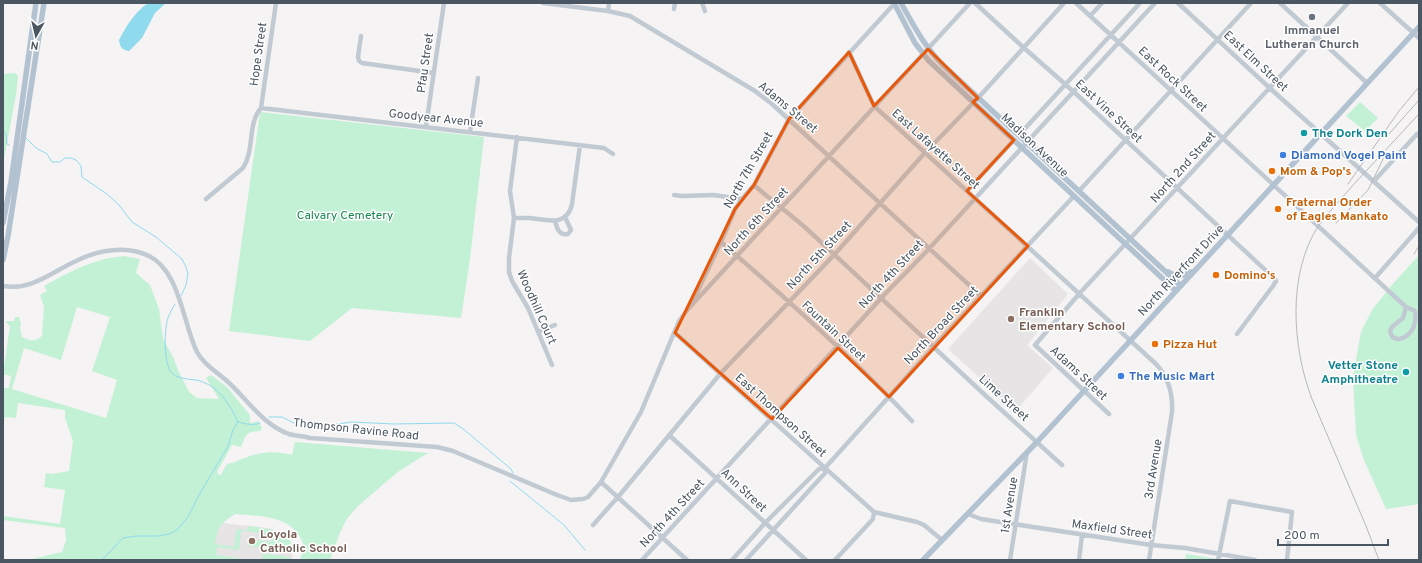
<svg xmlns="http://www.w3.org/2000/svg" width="1422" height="563" font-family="Overpass,sans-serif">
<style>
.education{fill:#e6e4e5}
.green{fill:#c3f1d5;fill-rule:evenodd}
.water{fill:#90daee}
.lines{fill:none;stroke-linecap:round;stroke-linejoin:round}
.stream{stroke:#90daee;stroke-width:1}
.minor{stroke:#c1cad2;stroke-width:4.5}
.major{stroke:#b3c2d1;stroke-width:5.5}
.rail{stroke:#b5b8bd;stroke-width:1}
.marked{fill:#e8590c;fill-opacity:0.2;stroke:#e8590c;stroke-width:3;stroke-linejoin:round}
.worship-dot{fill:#6b7280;stroke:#fff;stroke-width:1.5}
.culture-dot{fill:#0f9aa8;stroke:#fff;stroke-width:1.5}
.shop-dot{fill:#3f7fe0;stroke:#fff;stroke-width:1.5}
.food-dot{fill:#e8710a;stroke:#fff;stroke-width:1.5}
.education-dot{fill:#8d6e63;stroke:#fff;stroke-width:1.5}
.labels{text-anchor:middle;stroke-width:3;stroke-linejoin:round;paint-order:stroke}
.worship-label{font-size:12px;font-weight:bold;fill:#5b616d;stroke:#fff}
.street-label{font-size:12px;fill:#4a5661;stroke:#fff}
.culture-label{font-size:12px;font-weight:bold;fill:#0d838f;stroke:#fff;text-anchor:start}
.shop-label{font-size:12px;font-weight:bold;fill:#366cbe;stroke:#fff;text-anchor:start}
.food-label{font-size:12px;font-weight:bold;fill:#c56008;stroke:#fff;text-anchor:start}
.park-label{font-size:12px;fill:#17864f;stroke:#fff}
.education-label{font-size:12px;font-weight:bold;fill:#785e54;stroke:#fff;text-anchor:start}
</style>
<rect width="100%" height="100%" fill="#f5f3f3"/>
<path class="education" d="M1030,258L1068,294L1027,345L1053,368L1016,411L948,349Z
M223,523L268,528L279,532L287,537L291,542L292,560H207L214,535Z"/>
<path class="green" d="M15,73L18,76L16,95L3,164V74Z
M1360,102L1378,118L1365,131L1346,116Z
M260,112L484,137L470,259L461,318L352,308L310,341L229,331Z
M1419,255V504L1386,509L1364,460L1356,435L1353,376L1361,332L1372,310L1391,286Z
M124,256L140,259L136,273L150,285L159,309L163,339L173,357L178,370L189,392L197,398L219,399L206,378L211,375L227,387L250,415V423L258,421L262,428L260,431C246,432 246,434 241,447L232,445L217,472L220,476L227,464C234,463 238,460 245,458C263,451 274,451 292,455L295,442L428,453L399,471L358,506L346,520L339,535L330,560H300C301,556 303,552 303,548C304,543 301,538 298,534C285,515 255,516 235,514C220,524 218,526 215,544L234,547L237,529L246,530L245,531H241L239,550L217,547L216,555L245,559V560H27L62,552L66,540L65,528L3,520V516L60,524L65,490L44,487L46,473L52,474L69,471L73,441L65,418V410L18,403L16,418L5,417L3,429V388H9L11,376L3,374L10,326L5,322L8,321H14L15,317H19L21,324L20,327L22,337C30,341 35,342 42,336L44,307L40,295L47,291L44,286C71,271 93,259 124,256ZM77,307L110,317L92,371L117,380L106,418L12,389L24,348L61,360Z
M248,526C263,528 292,529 292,549L289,551H285L248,546L249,539L271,542L272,535L247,531Z
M263,553L289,557L291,560H262Z
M1186,554L1218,559L1185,560Z"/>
<path class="water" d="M148,3H166L155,13L142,38L129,51C122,50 120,47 119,40C127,25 134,13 148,3Z"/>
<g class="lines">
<path class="stream" d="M3,130L6,134L7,144L9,145
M26,138L36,148L47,154L52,162H60L65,158H71L76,160L81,166L82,177L107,194L119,205L132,222L156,237L182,259L186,267L188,274L186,285L181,296
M175,304C172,309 170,313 168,318C164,329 163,367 173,374C179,379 188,379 196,380C217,384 230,404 238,422
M269,417H282L302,427H316L352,422L394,424L454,423L462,428L511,469L513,473
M238,422C246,424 253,426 260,423
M510,481L564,525L585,550
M102,560L123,538L136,536H158L169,534L177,530L188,517L199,495L228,446L233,430L238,422"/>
<path class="minor" d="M543,3L608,11L630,16L755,91L772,104L981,296
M702,3L705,11
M975,3L1023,47L1074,92L1275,279L1276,281L1273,286L1237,334
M1076,3L1406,307L1403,318L1392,327L1390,331C1393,344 1406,339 1412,330C1415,325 1416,318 1415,311L1406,307
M1178,3L1273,91L1419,222
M1280,3L1367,83
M1380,3L1419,38
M674,9L675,3
M608,11L609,3
M1090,16L1102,3
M361,36L358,57L359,61L362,63L434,73
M849,52L874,106L1156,364C1169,378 1173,394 1172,412L1149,560
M261,108L276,3
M426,126L444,3
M470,132L478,78
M1019,135L1140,3
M517,137L510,191L514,218L509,258V272L512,281L528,308L552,365
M1374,181L1417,134L1419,136
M754,185C772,201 790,214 808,230L986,396L1062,465
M967,191L1014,140
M1079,191L1251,3
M674,195L682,196L713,195L742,199
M206,199L243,168C255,150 247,124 261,108L604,148L613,154
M514,218C519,218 524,218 530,218C547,220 567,227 572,204L580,145
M555,221C557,228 559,236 568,234L571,230L565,217
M721,242C787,299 853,358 912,421
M1375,278L1419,228
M3,286C31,291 52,272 76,261C98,250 126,245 149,256C180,271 183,324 197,352C204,365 217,372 227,381C248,400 262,424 289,434C295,436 303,436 310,438L437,447L453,451L557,495L571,500L583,499L588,497L601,482L641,412L679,321L688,309L970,3
M691,305L721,242L735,209L742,199L754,185L789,119L895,3
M538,332L555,325
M675,333L874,512L917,522L924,525L942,540
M1109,414L1035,345L1079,294L1348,3
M669,435L806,560
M601,482L687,560
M968,514L981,519L1151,545L1185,548L1255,560
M593,525L618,497L720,374L834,255L922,156L978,98L1064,3
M642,560L885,294L925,253L1155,3
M732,560L765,523L819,469L825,468L938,342L1074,196
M746,560L825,473V468
M835,560L873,519L874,512
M1010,560L1027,452
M1079,560L1082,535
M1218,560L1230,501L1292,512L1287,560"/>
<path class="major" d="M894,3L915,43L929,61L1176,291
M901,3C914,26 924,46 943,65L1181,286
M3,223L11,182L36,3
M3,260L8,236L44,3
M1168,272C1177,277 1182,277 1191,272
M923,560L1037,442L1419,27"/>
<path class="rail" d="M1389,134L1419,100
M1348,184L1399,111L1419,87
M1336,223L1368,190L1386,153
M1414,254L1419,246
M1379,560L1366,526L1312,399C1292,347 1287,273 1319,225C1330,210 1343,197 1355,183C1376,160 1398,137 1419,114"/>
</g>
<path class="marked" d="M928,49L978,98L973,102L1014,140L967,191L1028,246L889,397L838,348L772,419L675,333L735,209L754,185L789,119L849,52L874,106Z"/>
<circle class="worship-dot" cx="1312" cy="17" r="4"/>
<g class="culture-dot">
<circle cx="1304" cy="133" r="4"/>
<circle cx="1406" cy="372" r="4"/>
</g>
<g class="shop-dot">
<circle cx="1283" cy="155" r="4"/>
<circle cx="1121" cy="376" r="4"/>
</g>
<g class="food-dot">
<circle cx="1272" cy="171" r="4"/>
<circle cx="1278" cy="209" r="4"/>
<circle cx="1216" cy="275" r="4"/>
<circle cx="1155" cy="344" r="4"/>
</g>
<g class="education-dot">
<circle cx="1011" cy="319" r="4"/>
<circle cx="252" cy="541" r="4"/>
</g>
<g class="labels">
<g class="worship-label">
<text x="1312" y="34">Immanuel<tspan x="1312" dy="14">Lutheran Church</tspan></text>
</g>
<g class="street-label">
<text transform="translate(258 54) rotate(-82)" y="4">Hope Street</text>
<text transform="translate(1256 61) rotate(43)" y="4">East Elm Street</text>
<text transform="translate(425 63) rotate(-82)" y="4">Pfau Street</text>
<text transform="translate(1173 79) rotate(43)" y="4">East Rock Street</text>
<text transform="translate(788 107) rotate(40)" y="4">Adams Street</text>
<text transform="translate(1109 111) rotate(43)" y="4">East Vine Street</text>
<text transform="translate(436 118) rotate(6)" y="4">Goodyear Avenue</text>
<text transform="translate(1035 145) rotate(43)" y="4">Madison Avenue</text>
<text transform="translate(936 149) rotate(42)" y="4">East Lafayette Street</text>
<text transform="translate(1183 167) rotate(-48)" y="4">North 2nd Street</text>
<text transform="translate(748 170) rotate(-60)" y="4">North 7th Street</text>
<text transform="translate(756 221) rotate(-47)" y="4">North 6th Street</text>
<text transform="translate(819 255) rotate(-47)" y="4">North 5th Street</text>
<text transform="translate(1181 270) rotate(-47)" y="4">North Riverfront Drive</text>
<text transform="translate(891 274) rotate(-47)" y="4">North 4th Street</text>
<text transform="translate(537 307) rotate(66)" y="4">Woodhill Court</text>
<text transform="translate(941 325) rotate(-47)" y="4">North Broad Street</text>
<text transform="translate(834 331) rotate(43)" y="4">Fountain Street</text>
<text transform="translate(1079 373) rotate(43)" y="4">Adams Street</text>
<text transform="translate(1004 398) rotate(42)" y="4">Lime Street</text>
<text transform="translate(781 415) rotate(42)" y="4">East Thompson Street</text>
<text transform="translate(356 429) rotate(6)" y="4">Thompson Ravine Road</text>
<text transform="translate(1153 469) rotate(-81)" y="4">3rd Avenue</text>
<text transform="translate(744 490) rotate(43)" y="4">Ann Street</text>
<text transform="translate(1009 505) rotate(-81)" y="4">1st Avenue</text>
<text transform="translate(672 513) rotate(-47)" y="4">North 4th Street</text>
<text transform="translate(1112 529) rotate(8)" y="4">Maxfield Street</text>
</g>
<g class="culture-label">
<text x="1312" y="137">The Dork Den</text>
<text x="1398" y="369" text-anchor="end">Vetter Stone<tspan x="1398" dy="14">Amphitheatre</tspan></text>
</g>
<g class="shop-label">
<text x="1291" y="159">Diamond Vogel Paint</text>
<text x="1129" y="380">The Music Mart</text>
</g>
<g class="food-label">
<text x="1280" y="175">Mom &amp; Pop's</text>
<text x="1286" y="206">Fraternal Order<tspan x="1286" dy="14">of Eagles Mankato</tspan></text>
<text x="1224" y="279">Domino's</text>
<text x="1163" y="348">Pizza Hut</text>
</g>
<g class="park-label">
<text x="345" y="219">Calvary Cemetery</text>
</g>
<g class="education-label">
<text x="1019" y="316">Franklin<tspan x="1019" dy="14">Elementary School</tspan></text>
<text x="260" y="538">Loyola<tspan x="260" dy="14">Catholic School</tspan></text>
</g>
</g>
<rect width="1422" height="563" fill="none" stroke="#4a5661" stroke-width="8"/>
<g transform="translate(36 36) rotate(188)" stroke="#ffffff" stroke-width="3" paint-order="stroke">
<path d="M0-3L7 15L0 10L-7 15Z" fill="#4a5661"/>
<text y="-6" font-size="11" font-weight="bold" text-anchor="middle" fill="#4a5661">N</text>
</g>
<path d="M1278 539v6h110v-6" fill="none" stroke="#4a5661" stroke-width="2"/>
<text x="1284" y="539" font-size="12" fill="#4a5661" stroke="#ffffff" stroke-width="3" paint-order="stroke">200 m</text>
</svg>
